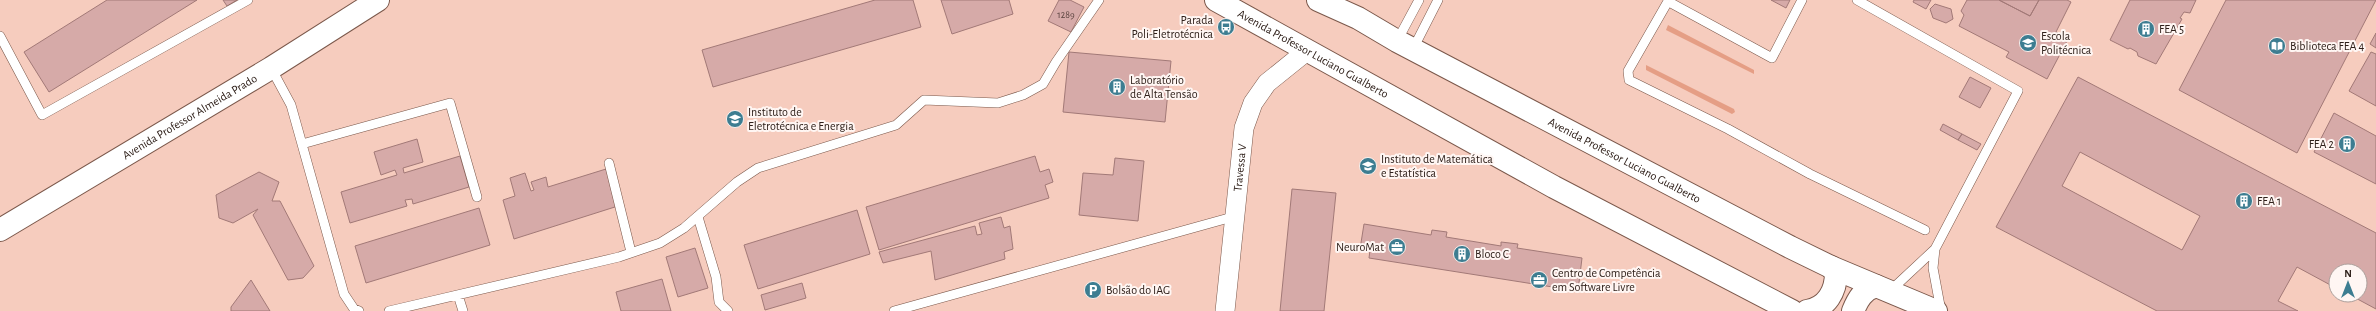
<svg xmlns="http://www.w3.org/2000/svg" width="2376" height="311" font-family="'Alegreya Sans',sans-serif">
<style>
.green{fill:#e59e85}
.building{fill:#d6aaa8;stroke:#a27977;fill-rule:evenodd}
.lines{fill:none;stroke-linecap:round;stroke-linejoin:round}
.service-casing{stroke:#7b584b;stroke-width:10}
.minor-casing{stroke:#7b584b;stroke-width:20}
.tertiary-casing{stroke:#7b584b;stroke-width:24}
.service{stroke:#fff;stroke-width:9}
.minor{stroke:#fff;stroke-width:19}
.tertiary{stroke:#fff;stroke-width:22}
.labels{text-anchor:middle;stroke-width:4;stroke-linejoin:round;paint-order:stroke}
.number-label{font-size:10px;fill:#59423e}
.poi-label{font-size:12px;fill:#2f201a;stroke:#fff6f3;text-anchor:start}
.street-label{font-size:12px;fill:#2f201a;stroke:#fff6f3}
</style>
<rect width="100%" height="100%" fill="#f6ccbe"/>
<path class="green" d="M1668,25L1754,70V74L1666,30Z
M1646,65L1734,109L1735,112L1732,114L1646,70Z"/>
<path class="building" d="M107,0H197L49,92L24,52Z
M223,0H237L227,6Z
M875,0H913L921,27L713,87L702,50Z
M941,0H1009L1013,14L952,34Z
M1059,0H1070L1084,7L1071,32L1048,21Z
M1771,0H1790L1786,8Z
M1914,0H1931L1926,9L1913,2Z
M1967,0H1999L2030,16L2039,0H2067L2071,2L2056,32L2068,39L2047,79L2006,57L2009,52L1959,26L1964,15L1961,11Z
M1999,0H2039L2030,16Z
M2130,0H2196L2190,13L2184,12L2180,18L2182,19L2156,64L2138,56L2137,52L2130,48L2128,49L2110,40Z
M2226,0H2376L2297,153L2179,90Z
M1935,4L1951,9L1953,19L1946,23L1933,18L1930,9Z
M2376,33V48L2370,44Z
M1069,52L1171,61L1165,122L1063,112Z
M2371,52L2376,54V106L2349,91Z
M1970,77L1991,88L1980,108L1959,97Z
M2078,77L2376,233V309L2350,295H2360V271H2336V288L2297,267L2278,301L2298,311H2157L1996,227ZM2080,152L2200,216L2182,250L2062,186Z
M2334,113L2376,136V184L2314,152Z
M1943,124L1962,134L1958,140L1940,130Z
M1962,134L1981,144L1977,150L1958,140Z
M417,139L423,162L403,168L404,173L460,156L469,187L413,204L412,199L405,200L407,206L350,223L341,192L397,175L395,170L381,175L374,152Z
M1035,156L1040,172L1049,169L1053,182L1045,185L1049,198L879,250L866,207Z
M1115,158L1144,161L1138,221L1079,215L1083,173L1113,175Z
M606,169L618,206L514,239L503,200L515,196L510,178L525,173L531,191L534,190L531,182L546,177L548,187Z
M259,172L279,182L272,201H280L314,266L303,278L288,280L253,215L258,209L233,223L219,218L216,195Z
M1292,189L1336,193L1324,311H1280Z
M479,208L490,245L366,283L355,246Z
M857,210L870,254L758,289L744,245Z
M1001,217L1004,228L1010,226L1013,249L1004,252L1005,259L935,280L931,251L883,263L879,252L975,226L977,235L982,234L979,223Z
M1364,224L1431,235L1432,230L1447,232L1446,237L1501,246V242L1518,244L1517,248L1582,258L1578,291L1369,258L1370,250L1360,249Z
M695,248L708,288L678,297L666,257Z
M662,279L671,311H621L616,292Z
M251,280L270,311H231V307Z
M802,283L806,298L765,310L761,295Z"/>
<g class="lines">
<g class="service-casing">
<path id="service" d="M1802,0L1772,58L1671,3H1667L1628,71L1629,80L1728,129L1810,174L1925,230
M1857,0L2018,91L1935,249L1890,291
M0,36L42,115L248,0
M1397,41L1419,0
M1413,49L1438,0
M271,68L291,105L344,294L354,309L359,311
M302,144L450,103L477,197
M609,163L631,252
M698,217L716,277L719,302L728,311
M1935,249L1933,268L1941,311
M458,295L463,311
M389,311L619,257L660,243L684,228L737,182L758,168L896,125L924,100L998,103L1023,95L1043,84L1056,62L1099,0
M894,311L1236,216"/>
</g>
<g class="minor-casing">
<g id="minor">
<path id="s1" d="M1225,311L1244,128L1253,103L1267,83L1308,50"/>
</g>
</g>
<g class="tertiary-casing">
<g id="tertiary">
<path id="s2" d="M1216,0L1554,187L1792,311"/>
<path id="s3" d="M1318,0L1358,18L1397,41L1790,247L1831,267L1936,311"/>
<path id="s4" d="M0,230L271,68L378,0"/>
<path d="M1807,311C1827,308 1836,291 1836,273L1831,267"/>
<path d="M1853,311C1858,299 1863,290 1876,286"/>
</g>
</g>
<use href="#service" class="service"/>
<use href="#minor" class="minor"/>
<use href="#tertiary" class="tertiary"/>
</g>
<defs>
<g id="bus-disc" transform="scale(0.9)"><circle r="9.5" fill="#3d7d91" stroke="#fff6f3"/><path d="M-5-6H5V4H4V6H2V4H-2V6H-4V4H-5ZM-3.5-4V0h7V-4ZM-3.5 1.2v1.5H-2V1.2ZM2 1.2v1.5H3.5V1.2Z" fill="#fff"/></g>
<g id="building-disc" transform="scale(0.9)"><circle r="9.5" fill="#3d7d91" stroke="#fff6f3"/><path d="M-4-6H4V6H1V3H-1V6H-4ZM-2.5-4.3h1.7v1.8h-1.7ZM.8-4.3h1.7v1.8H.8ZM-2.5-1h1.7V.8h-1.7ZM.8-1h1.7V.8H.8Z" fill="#fff"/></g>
<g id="university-disc" transform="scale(0.9)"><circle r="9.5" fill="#3d7d91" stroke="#fff6f3"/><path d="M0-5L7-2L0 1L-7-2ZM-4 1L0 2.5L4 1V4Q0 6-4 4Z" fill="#fff"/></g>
<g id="library-disc" transform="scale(0.9)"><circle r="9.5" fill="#3d7d91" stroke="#fff6f3"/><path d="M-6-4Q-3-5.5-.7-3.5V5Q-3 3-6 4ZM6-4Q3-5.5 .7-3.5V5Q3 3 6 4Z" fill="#fff"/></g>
<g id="office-disc" transform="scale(0.9)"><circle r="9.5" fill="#3d7d91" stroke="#fff6f3"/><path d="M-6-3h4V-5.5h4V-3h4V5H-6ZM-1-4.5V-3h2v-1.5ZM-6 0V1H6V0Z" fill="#fff"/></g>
<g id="parking-disc" transform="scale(0.9)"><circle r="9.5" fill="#3d7d91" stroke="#fff6f3"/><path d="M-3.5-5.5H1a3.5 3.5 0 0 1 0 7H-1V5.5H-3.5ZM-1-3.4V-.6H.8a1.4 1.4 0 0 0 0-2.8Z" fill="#fff"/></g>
</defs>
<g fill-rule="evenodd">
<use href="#bus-disc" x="1226" y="27"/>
<use href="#building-disc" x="2146" y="29"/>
<use href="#university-disc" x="2028" y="43"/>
<use href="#library-disc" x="2277" y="46"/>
<use href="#building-disc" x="1117" y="87"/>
<use href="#university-disc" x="735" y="119"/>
<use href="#building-disc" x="2347" y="144"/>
<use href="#university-disc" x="1368" y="166"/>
<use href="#building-disc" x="2244" y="201"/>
<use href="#office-disc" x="1397" y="247"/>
<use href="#building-disc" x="1462" y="254"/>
<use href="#office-disc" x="1539" y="280"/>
<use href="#parking-disc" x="1093" y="290"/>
</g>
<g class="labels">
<g class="number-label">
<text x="1066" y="18">1289</text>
</g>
<g class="poi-label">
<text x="1213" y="24" text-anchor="end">Parada<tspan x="1213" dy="14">Poli-Eletrotécnica</tspan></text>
<text x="2159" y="33">FEA 5</text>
<text x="2041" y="40">Escola<tspan x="2041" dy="14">Politécnica</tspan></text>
<text x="2290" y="50">Biblioteca FEA 4</text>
<text x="1130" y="84">Laboratório<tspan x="1130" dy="14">de Alta Tensão</tspan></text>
<text x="748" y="116">Instituto de<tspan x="748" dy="14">Eletrotécnica e Energia</tspan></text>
<text x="2334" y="148" text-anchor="end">FEA 2</text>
<text x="1381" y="163">Instituto de Matemática<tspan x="1381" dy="14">e Estatística</tspan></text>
<text x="2257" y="205">FEA 1</text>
<text x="1384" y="251" text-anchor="end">NeuroMat</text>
<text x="1475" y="258">Bloco C</text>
<text x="1552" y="277">Centro de Competência<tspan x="1552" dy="14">em Software Livre</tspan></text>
<text x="1106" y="294">Bolsão do IAG</text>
</g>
<g class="street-label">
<text dy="4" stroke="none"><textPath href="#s2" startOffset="111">Avenida Professor Luciano Gualberto</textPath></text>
<text dy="4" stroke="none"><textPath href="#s4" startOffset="221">Avenida Professor Almeida Prado</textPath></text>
<text dy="4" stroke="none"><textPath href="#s3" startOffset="346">Avenida Professor Luciano Gualberto</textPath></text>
<text dy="4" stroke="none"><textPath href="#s1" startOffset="144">Travessa V</textPath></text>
</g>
</g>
<g transform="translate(2348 283)"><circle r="19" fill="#fff6f3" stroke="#aca09c"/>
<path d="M0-3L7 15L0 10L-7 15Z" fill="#3d7d91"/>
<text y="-6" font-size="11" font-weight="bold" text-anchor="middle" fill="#2f201a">N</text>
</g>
</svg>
